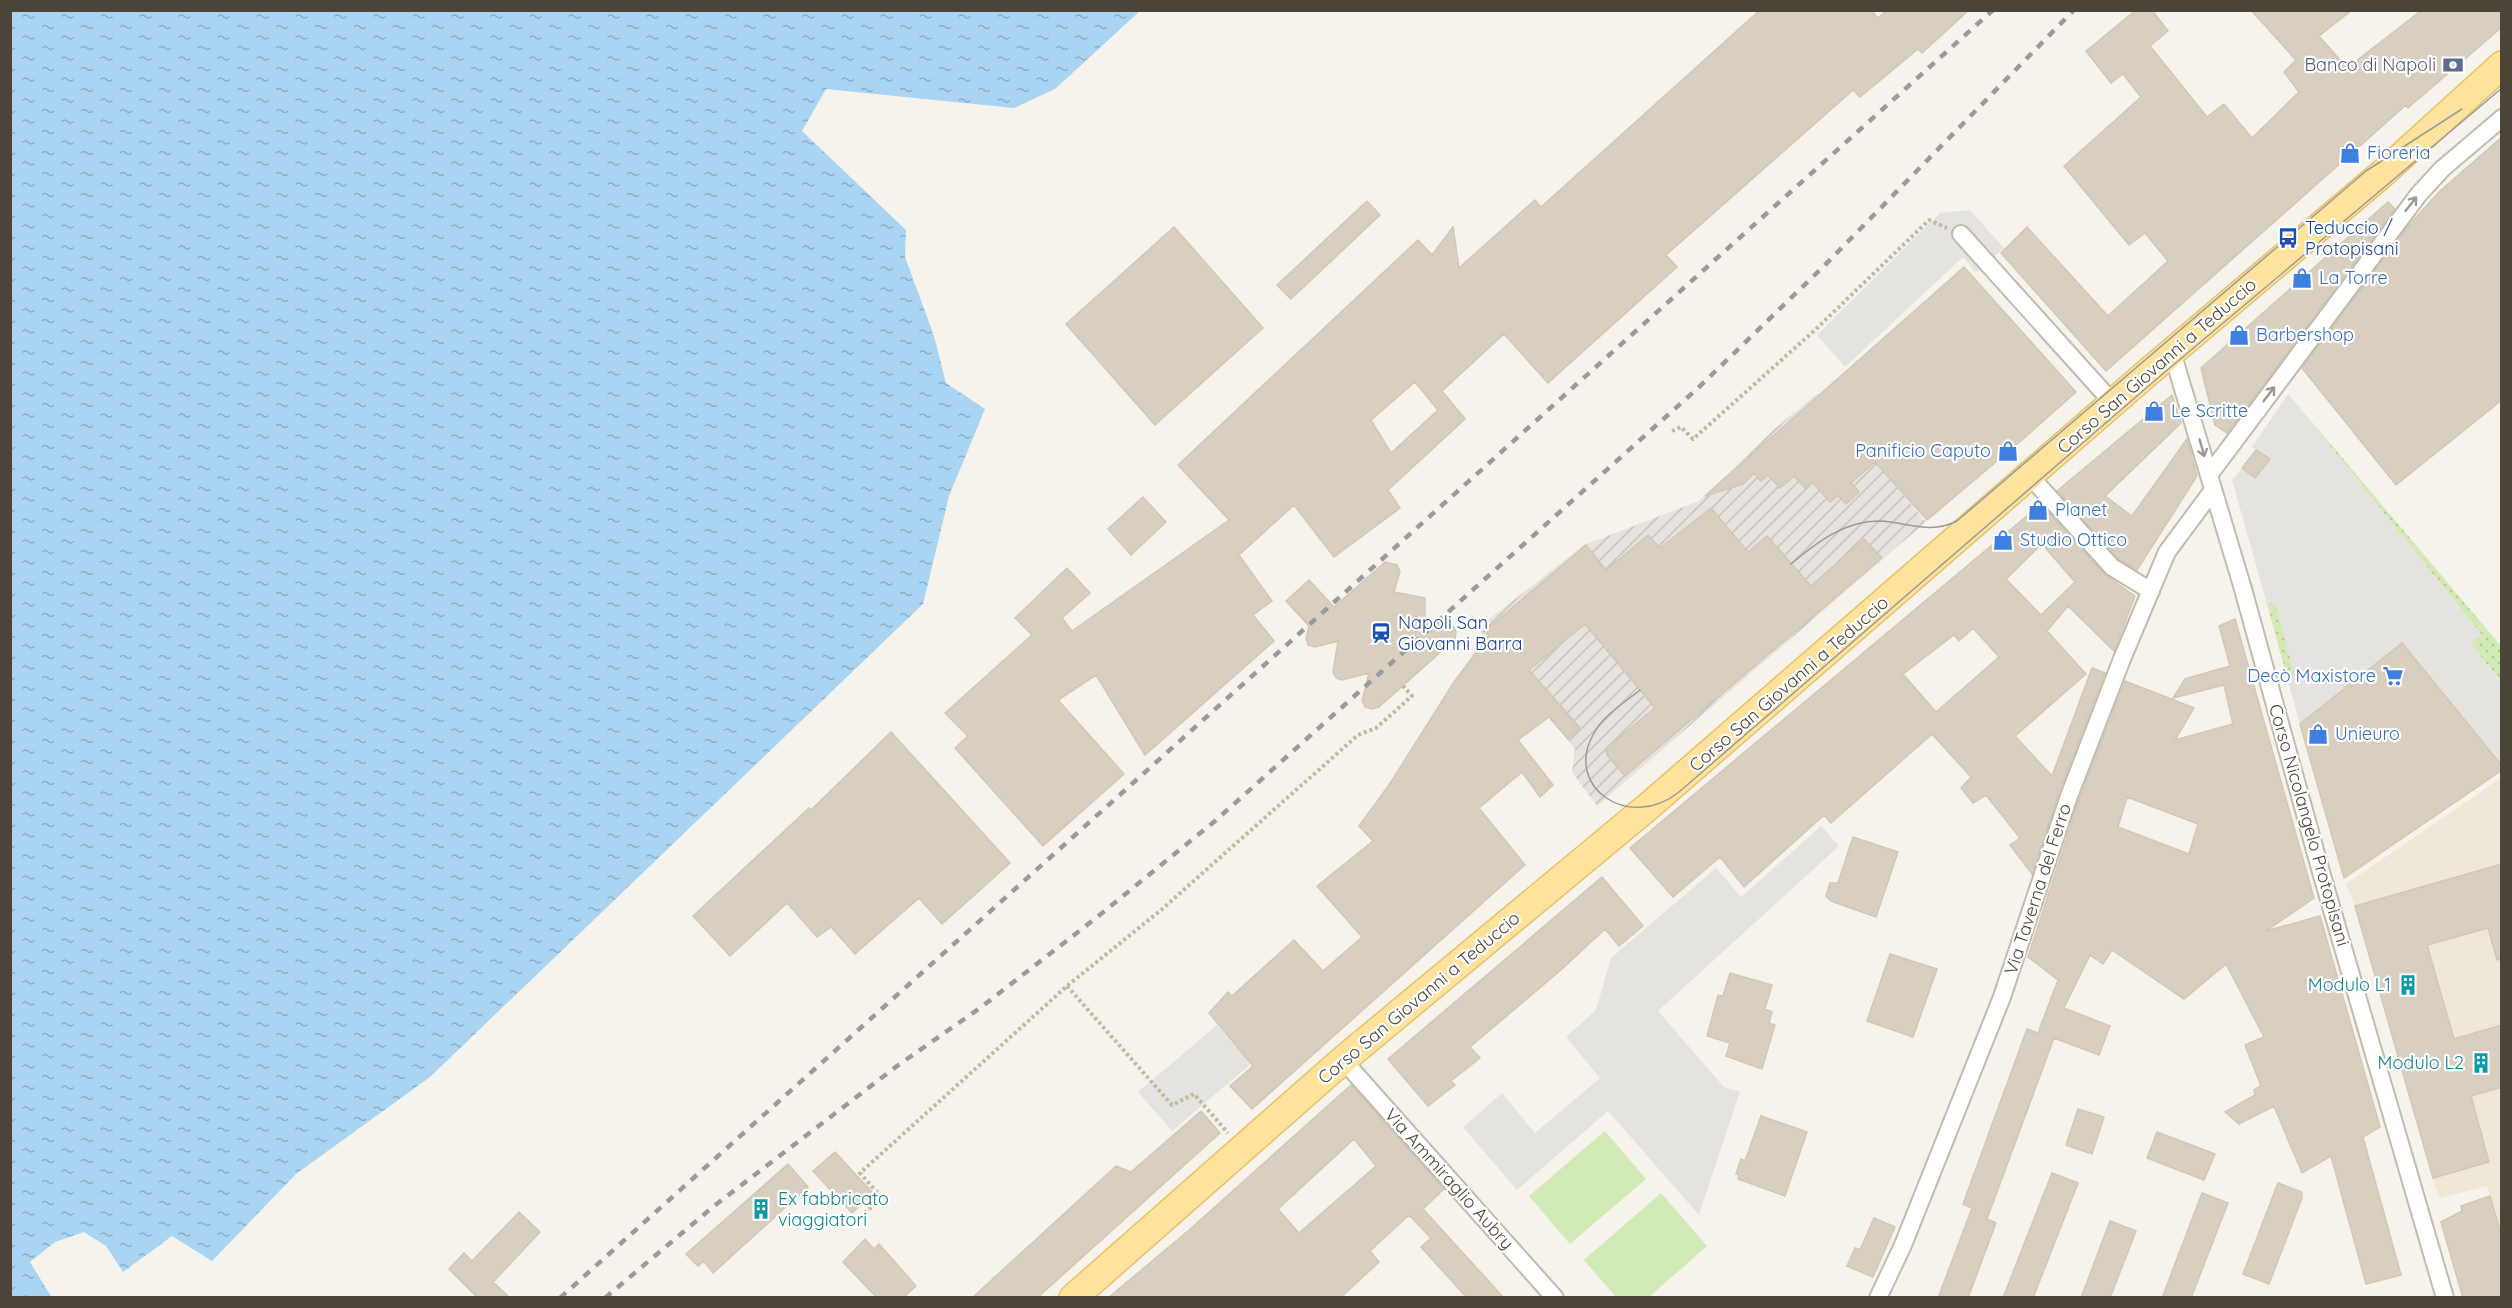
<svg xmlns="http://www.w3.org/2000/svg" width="2512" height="1308" font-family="Quicksand,sans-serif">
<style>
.industrial{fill:url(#industrial-furrows)}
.education{fill:#efe8d6}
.grass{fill:url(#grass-dots)}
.garden{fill:#d2eab5}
.parking{fill:#e5e3e0}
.water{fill:url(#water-ripples)}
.building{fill:#d8cfc1;stroke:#d3c7b4;stroke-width:1.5;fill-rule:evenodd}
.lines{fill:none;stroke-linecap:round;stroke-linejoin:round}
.minor-casing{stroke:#c2bbae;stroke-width:20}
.primary-casing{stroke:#e6c16a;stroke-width:30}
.path{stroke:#c4b79f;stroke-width:4;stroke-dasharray:3 3;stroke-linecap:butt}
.minor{stroke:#fff;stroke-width:16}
.primary{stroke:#ffe39c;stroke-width:27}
.tram{stroke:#9a9a9a;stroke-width:1.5}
.rail{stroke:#9a9a9a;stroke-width:4.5;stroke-dasharray:8 8;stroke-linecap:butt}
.oneway{stroke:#9c9892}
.labels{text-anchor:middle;stroke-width:4.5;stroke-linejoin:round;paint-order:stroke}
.service-label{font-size:18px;fill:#4e5e75;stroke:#fff;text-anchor:end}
.shop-label{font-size:18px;fill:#366cbe;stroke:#fff;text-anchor:start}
.transit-label{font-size:18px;fill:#164399;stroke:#fff;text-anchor:start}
.street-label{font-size:18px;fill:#4b4439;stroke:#fff}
.culture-label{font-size:18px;fill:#0d838f;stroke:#fff;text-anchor:end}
</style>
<defs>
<pattern id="industrial-furrows" width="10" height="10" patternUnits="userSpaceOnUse" patternTransform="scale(1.5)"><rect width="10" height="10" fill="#e6e2dd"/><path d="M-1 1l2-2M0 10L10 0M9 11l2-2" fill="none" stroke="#c7c3be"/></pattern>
<pattern id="grass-dots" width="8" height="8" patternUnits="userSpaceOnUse" patternTransform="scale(1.5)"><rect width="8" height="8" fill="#d2eab5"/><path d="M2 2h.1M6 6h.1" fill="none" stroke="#b6ca9c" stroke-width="1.8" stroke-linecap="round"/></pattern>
<pattern id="water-ripples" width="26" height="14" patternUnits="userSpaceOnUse" patternTransform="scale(1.5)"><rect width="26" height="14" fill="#a9d4f2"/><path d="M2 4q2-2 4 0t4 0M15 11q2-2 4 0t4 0" fill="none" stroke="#8caec5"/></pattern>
</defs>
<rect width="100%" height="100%" fill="#f6f3ec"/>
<path class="industrial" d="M1818,393L1926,522L1597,806L1572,772L1575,749L1478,628L1584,545L1699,501L1772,431Z"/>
<path class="education" d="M2501,778V1237L2487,1186L2440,1198L2436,1189L2355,906L2346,884Z"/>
<path class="grass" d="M2290,396L2501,646V677L2499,679L2470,644L2481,634Z
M2275,602L2295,675L2288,681L2267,604Z"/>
<path class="garden" d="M1605,1131L1646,1179L1570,1244L1529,1196Z
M1661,1193L1707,1246L1649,1297H1616L1584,1260Z"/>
<path class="parking" d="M1970,210L2004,248L1976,273L1963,257L1845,367L1817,335L1940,213Z
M2288,394L2481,634L2471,644L2498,679L2501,677V767L2300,724L2288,681L2295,675L2275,603L2267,604L2232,480L2242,468L2255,478L2269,460L2252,447Z
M1821,826L1839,846L1658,1011L1724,1087L1740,1092L1699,1215L1608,1111L1517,1190L1463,1127L1502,1093L1535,1133L1600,1078L1566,1037L1596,1010L1611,958L1716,868L1741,897Z
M1217,1025L1251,1064L1172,1131L1138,1092Z"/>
<path class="water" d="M10,11H1140L1055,89L1014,108L826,89L802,131L906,230L905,257L934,336L946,383L985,409L949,496L923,604L430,1077L296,1174L212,1261L172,1236L123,1272L106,1246L84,1232L55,1242L30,1262L52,1298L10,1297Z"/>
<path class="building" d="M1760,10H1871L1878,18L1887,10H1969L1922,53L1918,49L1860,97L1853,90L1666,255L1677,267L1548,383L1504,334L1442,391L1465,419L1388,490L1400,508L1334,557L1294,505L1239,555L1272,601L1253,615L1274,641L1145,755L1096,675L1058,700L1124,774L1043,846L955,748L968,736L945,713L1032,635L1015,618L1067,568L1090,593L1062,618L1072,631L1229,520L1178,465L1418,240L1432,255L1453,227L1459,268L1535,200L1541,207ZM1415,382L1438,410L1391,453L1371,420Z
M2136,10H2152L2168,31L2150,46L2207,117L2224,104L2252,138L2299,92L2284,72L2296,60L2251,10H2352L2319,36L2347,68L2422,10H2502V27L2408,108L2406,105L2106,371L2001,253L2027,227L2108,316L2168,261L2145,233L2129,245L2064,166L2141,97L2123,74L2111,83L2086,51Z
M2502,137V400L2396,485L2302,368L2409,225L2440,191Z
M1367,201L1380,215L1291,299L1277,285Z
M2388,202L2395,209L2227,433L2215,425L2201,368Z
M1174,227L1263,328L1155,425L1066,324Z
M1964,267L2076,392L2022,440L1927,520L1875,462L1851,483L1859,492L1846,504L1838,495L1830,502L1812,482L1805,488L1794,476L1780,488L1768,475L1761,481L1754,473L1743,484L1705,496Z
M2172,395L2181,423L2105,496L2132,516L2187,439L2197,476L2137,570L2119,559L2057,491Z
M2256,450L2270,459L2255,478L2242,468Z
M1143,497L1166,522L1131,555L1108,529Z
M2041,504L2104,574L2135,596L2114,651L2068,606L2047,631L2086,674L2015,736L2052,776L2092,668L2105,673L2059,792L2032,874L2010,845L2020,838L1986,795L1973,803L1961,788L1971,777L1932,734L1831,823L1824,815L1744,887L1720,857L1673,897L1630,848ZM2042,544L2075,582L2041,615L2006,579ZM1973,628L1999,657L1936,712L1903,674L1954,635L1959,641Z
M1711,508L1748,552L1767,536L1811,586L1864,539L1882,558L1625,776L1607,755L1606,748L1655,708L1585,624L1529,670L1580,728L1568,739L1549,717L1518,740L1553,785L1540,797L1522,772L1479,808L1525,865L1252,1109L1230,1086L1253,1066L1209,1013L1228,992L1232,996L1294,940L1323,971L1362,937L1317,886L1373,841L1359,826L1389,785L1454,682L1489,635L1485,631L1586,545L1606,570L1648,535L1660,548Z
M1385,562L1397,565L1400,571L1394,592L1425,598V624H1448L1454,627L1456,632L1455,639L1379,707L1371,709L1365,707L1362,701L1369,673L1342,680L1336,678L1333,672L1338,641L1315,647L1308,645L1306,638L1309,626L1286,601L1309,580L1334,607Z
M2235,619L2314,898L2266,931L2320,916L2380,1127L2363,1137L2401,1275L2366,1284L2331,1156L2302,1173L2274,1106L2239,1124L2225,1112L2255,1095L2254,1090L2261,1086L2245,1045L2264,1037L2226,964L2184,999L2112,950L2103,964L2090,955L2064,1008L2110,1026L2099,1055L2054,1038L1987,1219L1996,1223L1968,1298H1938L1972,1208L1963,1204L2027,1029L2038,1033L2058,980L2028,957L2079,800L2125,681L2194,708L2175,740L2233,724L2224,685L2173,698L2185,679L2230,666L2219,626ZM2127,797L2198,824L2189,854L2118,827Z
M2402,643L2502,766V770L2344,878L2300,724Z
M891,732L1010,863L942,924L919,898L855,954L831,927L817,937L787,903L730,956L693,916L809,808L811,810Z
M1853,837L1898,852L1876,917L1831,901L1826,896L1830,883H1838Z
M2502,864V959L2497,960L2488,928L2427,945L2454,1039L2502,1025V1087L2471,1096L2489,1162L2433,1178L2355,906Z
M1602,877L1643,926L1619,946L1605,929L1562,969L1470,1047L1480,1058L1451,1081L1455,1085L1428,1106L1388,1059Z
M1890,954L1937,969L1913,1037L1867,1021Z
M1730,973L1772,985L1765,1009L1772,1012L1769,1023L1775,1025L1762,1069L1726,1056L1730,1043L1707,1036L1718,995L1723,996Z
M1351,1085L1444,1189L1423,1209L1504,1298H1467L1421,1247L1431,1238L1409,1215L1370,1251L1379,1262L1340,1298H1108L1188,1231ZM1354,1139L1376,1166L1299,1233L1278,1209Z
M2078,1109L2104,1117L2092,1154L2066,1145Z
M1201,1111L1220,1133L1037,1298H972L1116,1166L1131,1172Z
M1761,1116L1807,1132L1785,1196L1738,1179L1739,1175L1736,1174L1741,1159L1745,1161Z
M2157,1132L2215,1154L2204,1180L2147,1158Z
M835,1152L873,1193L852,1213L813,1171Z
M788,1164L808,1187L713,1273L704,1261L698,1266L686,1254Z
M2052,1173L2078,1183L2033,1298H2003Z
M2278,1183L2302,1192V1198L2269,1284L2243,1274Z
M2202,1193L2228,1203L2191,1298H2162Z
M2490,1196L2502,1237V1298H2463L2441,1222L2462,1211L2461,1206Z
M519,1212L540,1232L493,1282L510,1298H478L449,1269L464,1253L472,1261Z
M1874,1218L1895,1227L1873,1277L1847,1266L1855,1248L1860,1250Z
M2110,1221L2136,1231L2110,1298H2081Z
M865,1239L874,1249L879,1244L916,1286L903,1298H877L843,1262Z"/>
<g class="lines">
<g class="minor-casing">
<path id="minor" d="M1961,234L2113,403
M2172,352L2243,589L2321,872L2445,1298
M2029,475L2112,567L2151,591
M2209,475L2419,194L2442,169L2502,118
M1343,1060L1555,1298
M1878,1298L1903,1245L2002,997L2069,796L2122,659L2167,552L2213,490"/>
</g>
<g class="primary-casing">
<path id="primary" d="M1073,1298L1343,1060L1650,805L2146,374L2383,173L2502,65"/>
</g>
<path class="path" d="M1672,431L1681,427L1693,439L1815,330L1929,220L1947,228
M1067,986L1172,1105L1194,1094L1228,1133
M860,1217L882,1198L860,1173L1067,986L1161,910L1358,735L1376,728L1412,696L1403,686"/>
<use href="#minor" class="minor"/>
<use href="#primary" class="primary"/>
<path class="tram" d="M1791,564C1816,543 1844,521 1879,521C1908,522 1929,535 1957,521L2366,171L2462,109
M1640,690C1624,703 1602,716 1593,735C1564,787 1629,832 1679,792L2152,383L2502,88"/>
<path class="rail" d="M560,1298L1993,10
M605,1298L714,1206L897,1066L980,1008L1096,918L1215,821L1698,388L1823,267L2074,10"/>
</g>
<defs><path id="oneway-shaft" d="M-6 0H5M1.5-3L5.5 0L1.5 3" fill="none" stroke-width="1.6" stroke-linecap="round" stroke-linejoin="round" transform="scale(1.5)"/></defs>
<g class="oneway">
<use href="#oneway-shaft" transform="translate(2411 204) rotate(-52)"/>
<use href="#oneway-shaft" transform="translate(2269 394) rotate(-53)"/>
<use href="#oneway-shaft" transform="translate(2202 448) rotate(74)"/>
</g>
<defs>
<g id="bank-bare" transform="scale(1.62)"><path d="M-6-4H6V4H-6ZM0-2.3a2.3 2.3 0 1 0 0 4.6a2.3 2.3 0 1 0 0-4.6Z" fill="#5c6f8a" stroke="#fff" stroke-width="2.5" paint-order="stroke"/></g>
<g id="shop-bare" transform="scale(1.62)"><path d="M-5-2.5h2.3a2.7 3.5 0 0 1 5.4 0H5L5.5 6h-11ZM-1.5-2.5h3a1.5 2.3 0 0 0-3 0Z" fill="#3f7fe0" stroke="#fff" stroke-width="2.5" paint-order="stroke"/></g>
<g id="bus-bare" transform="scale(1.62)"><path d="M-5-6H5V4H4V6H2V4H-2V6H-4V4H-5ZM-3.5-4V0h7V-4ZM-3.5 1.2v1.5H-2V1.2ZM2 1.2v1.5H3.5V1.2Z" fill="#1a4fb4" stroke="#fff" stroke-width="2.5" paint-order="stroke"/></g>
<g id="station-bare" transform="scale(1.62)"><path d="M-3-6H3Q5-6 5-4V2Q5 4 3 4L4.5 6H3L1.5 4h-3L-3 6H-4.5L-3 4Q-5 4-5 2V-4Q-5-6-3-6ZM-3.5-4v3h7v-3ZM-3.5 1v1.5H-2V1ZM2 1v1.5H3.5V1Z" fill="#1a4fb4" stroke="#fff" stroke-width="2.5" paint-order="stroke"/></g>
<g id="supermarket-bare" transform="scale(1.62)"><path d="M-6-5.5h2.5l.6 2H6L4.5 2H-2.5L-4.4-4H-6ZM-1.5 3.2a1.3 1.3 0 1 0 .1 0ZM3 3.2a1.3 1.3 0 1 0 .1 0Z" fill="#3f7fe0" stroke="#fff" stroke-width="2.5" paint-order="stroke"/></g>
<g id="building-bare" transform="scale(1.62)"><path d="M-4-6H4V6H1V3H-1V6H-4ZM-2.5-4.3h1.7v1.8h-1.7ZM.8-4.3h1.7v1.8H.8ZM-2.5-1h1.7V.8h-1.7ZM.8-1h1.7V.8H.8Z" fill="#0f9aa8" stroke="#fff" stroke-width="2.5" paint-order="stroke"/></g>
</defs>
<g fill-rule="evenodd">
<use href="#bank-bare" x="2453" y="65"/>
<use href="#shop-bare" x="2350" y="153"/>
<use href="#bus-bare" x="2288" y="238"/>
<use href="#shop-bare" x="2302" y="278"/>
<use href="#shop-bare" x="2239" y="335"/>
<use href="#shop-bare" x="2154" y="411"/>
<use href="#shop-bare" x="2008" y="451"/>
<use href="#shop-bare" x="2038" y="510"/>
<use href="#shop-bare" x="2003" y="540"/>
<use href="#station-bare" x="1381" y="633"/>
<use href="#supermarket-bare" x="2393" y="676"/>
<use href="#shop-bare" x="2318" y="734"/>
<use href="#building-bare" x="2408" y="985"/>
<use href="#building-bare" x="2481" y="1063"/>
<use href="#building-bare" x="761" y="1209"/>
</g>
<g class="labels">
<g class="service-label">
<text x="2436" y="71">Banco di Napoli</text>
</g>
<g class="shop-label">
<text x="2367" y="159">Fioreria</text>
<text x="2319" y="284">La Torre</text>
<text x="2256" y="341">Barbershop</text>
<text x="2171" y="417">Le Scritte</text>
<text x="1991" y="457" text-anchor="end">Panificio Caputo</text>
<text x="2055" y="516">Planet</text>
<text x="2020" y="546">Studio Ottico</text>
<text x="2376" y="682" text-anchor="end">Decò Maxistore</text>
<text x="2335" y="740">Unieuro</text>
</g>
<g class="transit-label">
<text x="2305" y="234">Teduccio /<tspan x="2305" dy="21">Protopisani</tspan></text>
<text x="1398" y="629">Napoli San<tspan x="1398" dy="21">Giovanni Barra</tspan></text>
</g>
<g class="street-label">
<text transform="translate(2157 366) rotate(-41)" y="6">Corso San Giovanni a Teduccio</text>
<text transform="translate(1789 684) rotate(-41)" y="6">Corso San Giovanni a Teduccio</text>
<text transform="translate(2309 825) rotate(74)" y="6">Corso Nicolangelo Protopisani</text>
<text transform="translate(2038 889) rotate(-72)" y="6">Via Taverna del Ferro</text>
<text transform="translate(1419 998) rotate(-40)" y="6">Corso San Giovanni a Teduccio</text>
<text transform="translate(1449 1179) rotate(48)" y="6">Via Ammiraglio Aubry</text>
</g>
<g class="culture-label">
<text x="2391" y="991">Modulo L1</text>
<text x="2464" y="1069">Modulo L2</text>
<text x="778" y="1205" text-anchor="start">Ex fabbricato<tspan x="778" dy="21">viaggiatori</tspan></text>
</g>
</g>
<rect width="2512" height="1308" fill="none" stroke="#4b4439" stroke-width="24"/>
</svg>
